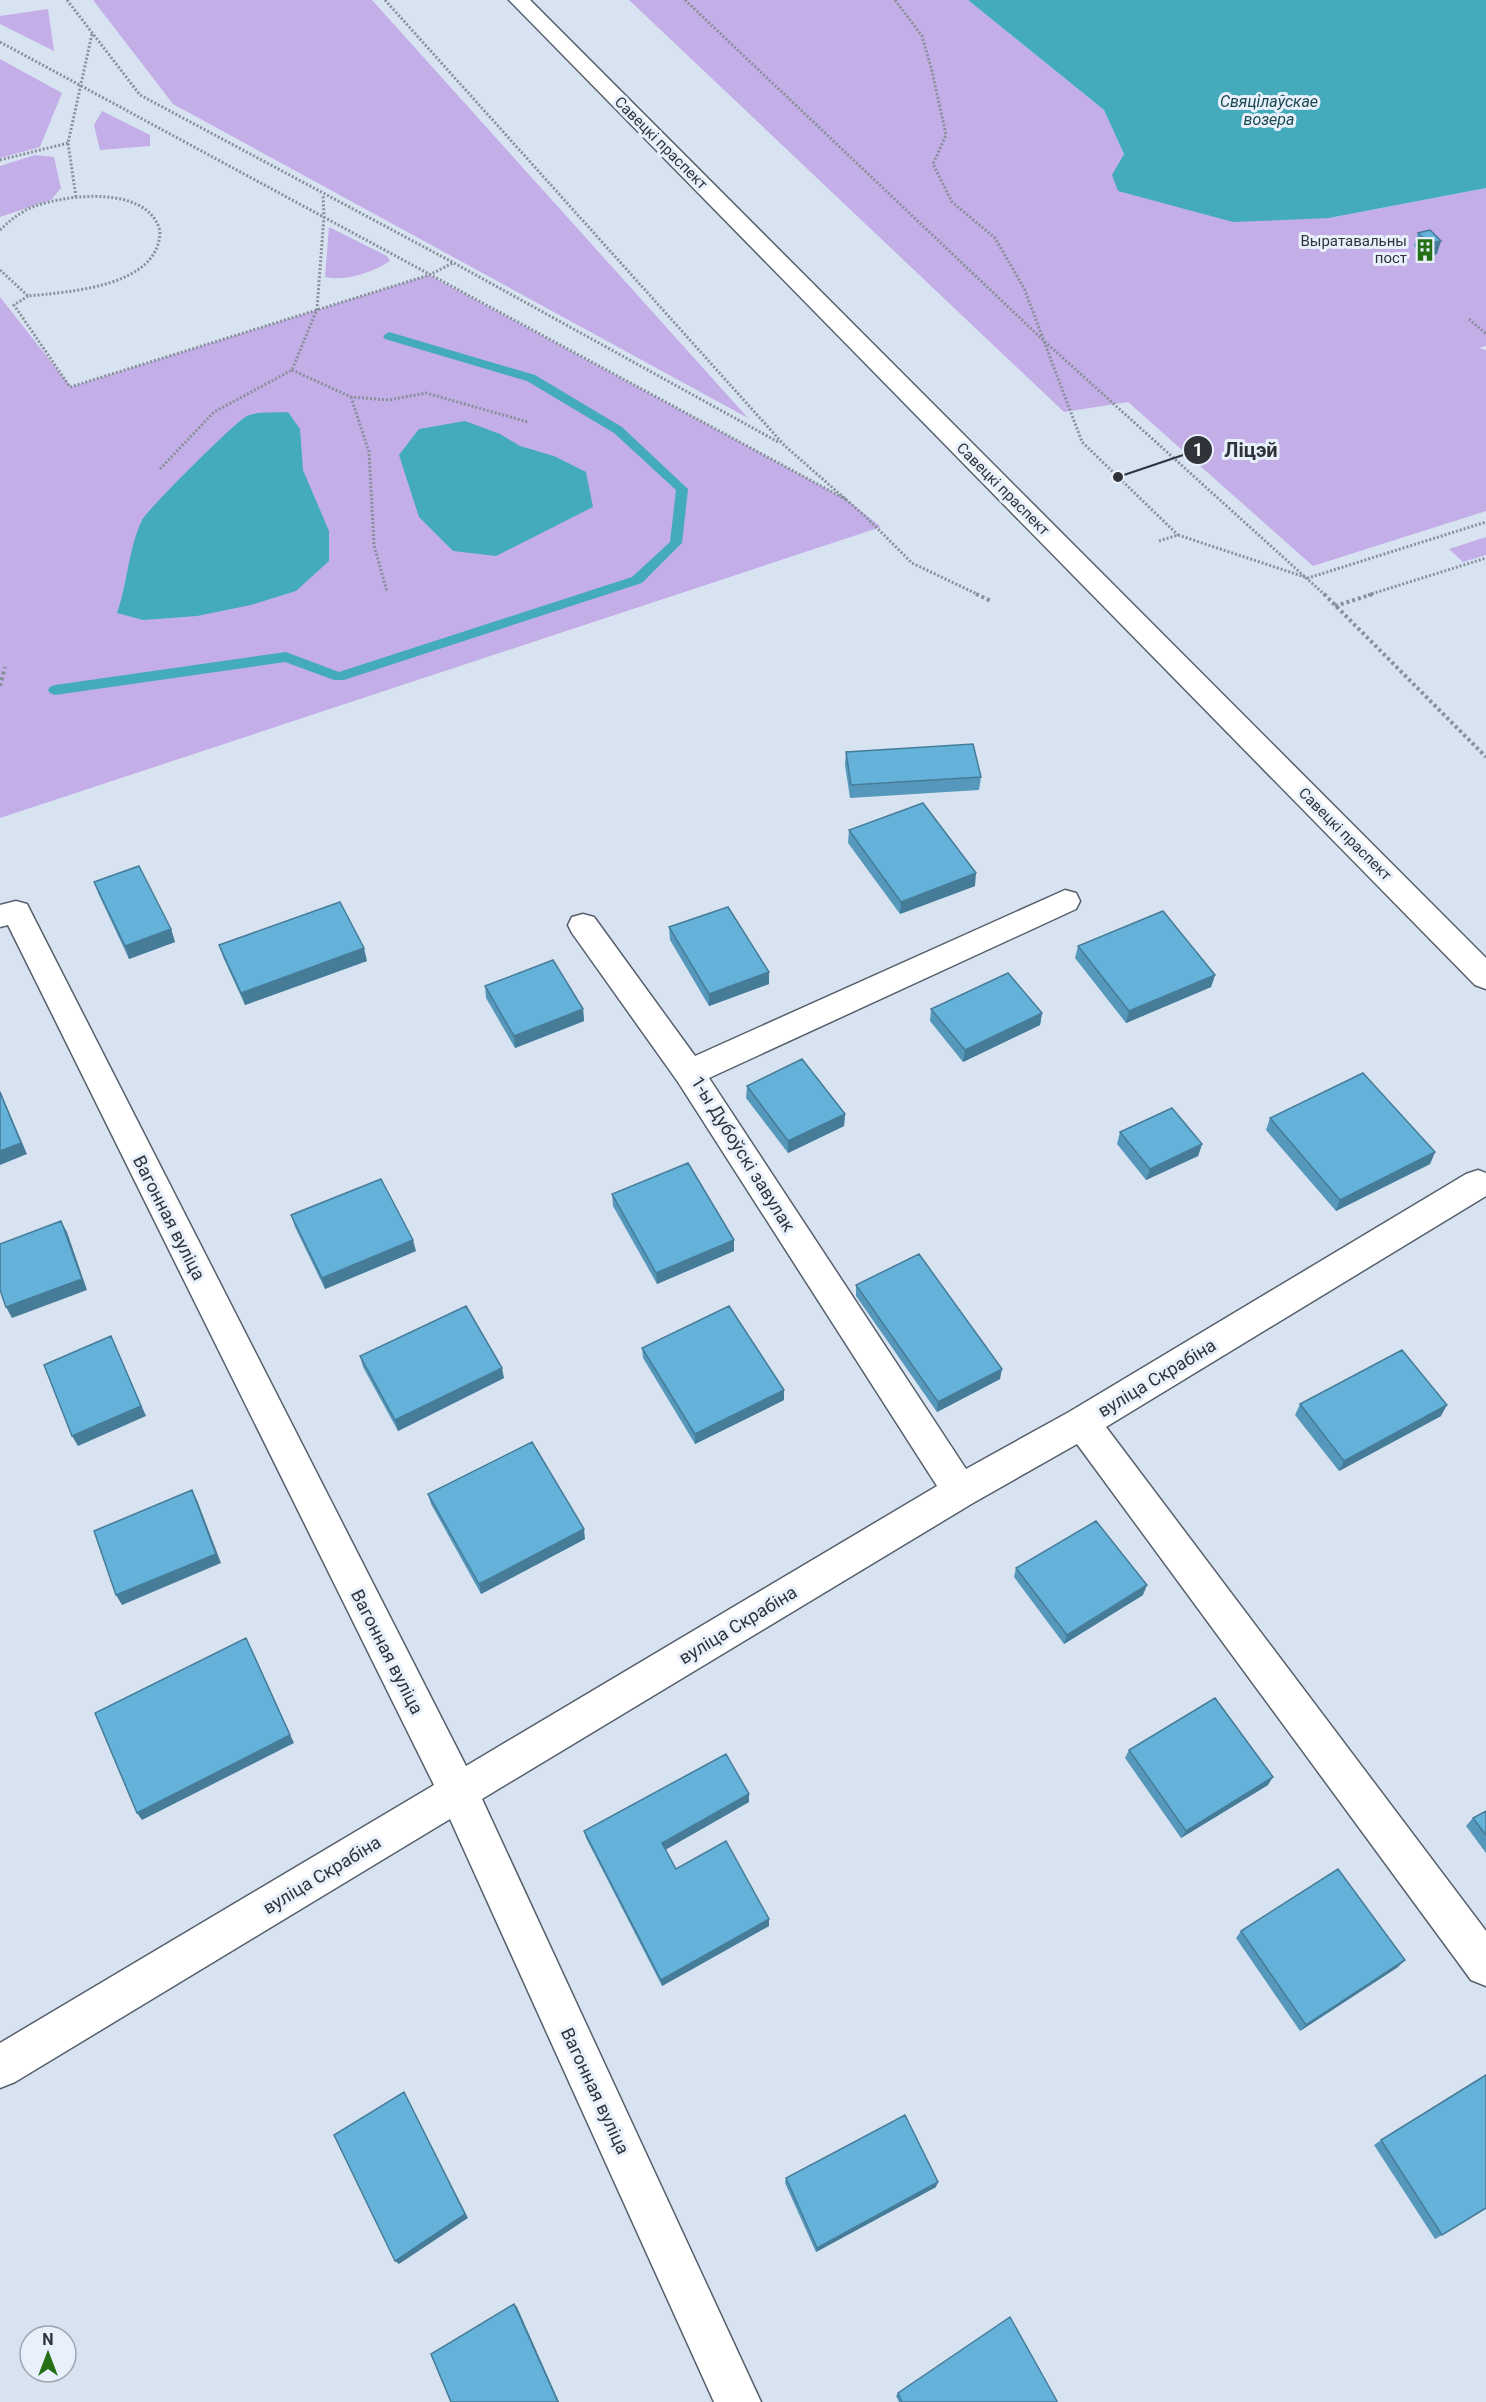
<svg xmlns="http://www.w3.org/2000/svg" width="1486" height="2402" font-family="Roboto,sans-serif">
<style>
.green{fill:#c4aee8}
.water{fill:#44abbc}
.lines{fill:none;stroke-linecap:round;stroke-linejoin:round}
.stream{fill:#44abbc;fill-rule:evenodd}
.minor-casing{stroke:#56606c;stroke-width:3}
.major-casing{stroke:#56606c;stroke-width:3}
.path-far1{stroke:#88909b;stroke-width:3;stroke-dasharray:2 2;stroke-linecap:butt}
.path{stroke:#88909b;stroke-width:4;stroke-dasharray:3 3;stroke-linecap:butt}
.minor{fill:#fff;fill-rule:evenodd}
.major{fill:#fff;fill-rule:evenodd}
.wall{fill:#5698bb}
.shaded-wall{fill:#467c98}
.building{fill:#64b1d9;stroke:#467c98;stroke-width:1.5}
.labels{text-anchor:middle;stroke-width:6;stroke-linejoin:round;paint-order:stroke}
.far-street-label{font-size:15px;fill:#30343a;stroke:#e8f0fc}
.far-poi-label{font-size:15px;fill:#30343a;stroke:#e8f0fc;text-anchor:end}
.far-water-label{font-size:16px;font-style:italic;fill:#1a484f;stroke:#e8f0fc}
.street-label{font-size:18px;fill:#30343a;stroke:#e8f0fc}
.leader{fill:none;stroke:#30343a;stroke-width:2}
.callout-dot{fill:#30343a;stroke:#e8f0fc;stroke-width:2}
.mark-label{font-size:18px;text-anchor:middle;font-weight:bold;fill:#fff}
.callout-label{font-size:20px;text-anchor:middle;font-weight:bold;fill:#30343a;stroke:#e8f0fc;stroke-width:6;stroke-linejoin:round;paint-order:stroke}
</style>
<rect width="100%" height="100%" fill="#d8e3f2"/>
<path class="green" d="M93,0H372L748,418L173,104Z
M629,0H968L1104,110L1124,154L1113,175L1329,218L1486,188V346L1479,348L1486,350V511L1313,566L1128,402L1064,412Z
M48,9L54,51L0,24V16Z
M0,59L62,93L40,147L0,158Z
M102,111L150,135V146L100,150L94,125Z
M35,155L54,157L61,188L51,200L0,217V166Z
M329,227L387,256L390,261C374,272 344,282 325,277Z
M429,275L847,500L881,527L0,818V297L71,387Z
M1486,537V555L1463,562L1449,549Z"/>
<path class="water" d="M968,0H1486V188L1329,218L1233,222L1118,191L1112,175L1124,154L1104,110Z
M288,412L300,429L303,470L329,531V561L296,591L251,605L197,616L143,620L117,613C128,582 128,550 142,520C147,510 238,419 247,416C257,411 276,413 288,412Z
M465,421L500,434L520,446L554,456L586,472L593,507L496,556L453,551L419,517L399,455L419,429Z"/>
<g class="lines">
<path class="stream" d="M389,332L535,375L622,427L688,489L682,543L642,583L344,680H334L285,662L55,695L50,693L48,690L50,687L55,685L286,652L339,672L632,577L670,542L676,490L614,433L527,381L385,339L383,336Z"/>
<g class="minor-casing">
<path id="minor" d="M1065,890L1076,893L1080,901L1076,909L709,1078L966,1469L1069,1412L1466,1174L1478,1170L1486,1173V1196L1106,1427L1486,1931V1986L1471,1980L1077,1444L973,1503L482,1799L761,2402H714L450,1819L15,2082L0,2088V2043L434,1785L8,925L0,927V905L16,901L27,904L31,912L466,1766L937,1486L678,1082L572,933L568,925L572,917L583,914L594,917L695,1056Z"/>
</g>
<g class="major-casing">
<path id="major" d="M509,0H530L1486,958V989L1475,985Z"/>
</g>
<path class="path-far1" d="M67,0L140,95L454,263L780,443
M385,0L785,446L866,517L912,563L979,595
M685,0L1042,339L1325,595
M895,0L922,36L932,71L946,135L933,164L952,202L995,238L1024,288L1082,442L1178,535
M0,42L847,500
M0,160L68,143
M76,197L68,143L92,34
M0,230C8,222 16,216 26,210C59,194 148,183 160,231C160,287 68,292 28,296L0,270
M28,296L14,305L70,387L429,275L453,263
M1469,319L1486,334
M292,370L351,397L389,400L426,393L528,422
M351,397L369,452L374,545L387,592
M160,469L214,412L292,370L317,309L324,216L323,195
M1159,541L1178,535L1308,578L1486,522
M1368,595L1486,558"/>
<path class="path" d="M976,594L991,601
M1324,594L1486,757
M1335,606L1373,594
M0,686L5,667"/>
<use href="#minor" class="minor"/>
<use href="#major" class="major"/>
</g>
<path class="wall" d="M1430,230L1437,254L1425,257L1414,246L1418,233Z
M846,752L981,777L979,790L850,798L845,765Z
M849,830L975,886L900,914L848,843Z
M94,882L171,929L175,942L129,959L99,895Z
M669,927L769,972V984L709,1006L670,940Z
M219,945L367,961L245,1005L223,957Z
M1078,946L1215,975L1211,987L1126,1023L1075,958Z
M485,986L583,1009L584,1021L515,1048L486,998Z
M931,1009L1042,1013L1040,1025L963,1062L930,1021Z
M747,1086L845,1114L844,1126L788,1153L746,1098Z
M1270,1118L1435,1152L1430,1164L1336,1211L1266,1130Z
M1120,1132L1202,1144L1198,1156L1146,1180L1117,1144Z
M612,1194L734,1251L657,1284L613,1206Z
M291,1215L416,1251L325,1289L295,1227Z
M856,1285L1000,1379L937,1412L856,1296Z
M642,1348L784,1400L695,1444L643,1358Z
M360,1356L504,1378L398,1431L363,1367Z
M1300,1404L1441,1416L1339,1471L1295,1415Z
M428,1494L585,1539L481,1594L431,1504Z
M1016,1568L1143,1595L1064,1644L1014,1577Z
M1129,1750L1268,1785L1181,1838L1125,1758Z
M749,1802L665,1850L676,1869L769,1926L662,1986L586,1838L584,1831Z
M1486,1811V1853L1466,1826L1473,1818Z
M1241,1931L1398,1967L1300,2031L1236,1938Z
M1381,2140L1442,2235L1435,2239L1374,2145Z
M786,2178L936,2187L816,2252L785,2183Z
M898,2393L1056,2402H899L896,2396Z"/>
<path class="shaded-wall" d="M1441,241L1437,254L1425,257L1429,243Z
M976,873L975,886L900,914L901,902Z
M171,929L175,942L129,959L125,946Z
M364,948L367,961L245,1005L241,993Z
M769,972V984L709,1006V994Z
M1215,975L1211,987L1126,1023L1129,1011Z
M583,1009L584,1021L515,1048L514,1036Z
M1042,1013L1040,1025L963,1062L965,1050Z
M0,1091L27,1154L0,1165Z
M845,1114L844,1126L788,1153V1141Z
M1202,1144L1198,1156L1146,1180L1150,1169Z
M1435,1152L1430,1164L1336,1211L1340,1200Z
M61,1221L67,1232L87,1290L12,1318L6,1307Z
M413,1240L416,1251L325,1289L322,1278Z
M734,1240V1251L657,1284L656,1273Z
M111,1336L146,1416L78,1446L72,1436Z
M502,1368L504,1378L398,1431L395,1420Z
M1002,1369L1000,1379L937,1412L938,1402Z
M784,1390V1400L695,1444V1434Z
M1447,1405L1441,1416L1339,1471L1344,1461Z
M192,1490L197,1500L221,1563L122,1605L116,1595Z
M584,1529L585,1539L481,1594L479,1584Z
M1147,1585L1143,1595L1064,1644L1067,1635Z
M250,1647L294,1743L142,1820L137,1813Z
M1273,1777L1268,1785L1181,1838L1186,1831Z
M749,1794V1802L663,1851L662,1843Z
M769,1919V1926L662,1986L661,1980Z
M1405,1960L1398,1967L1300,2031L1306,2025Z
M404,2092L468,2218L399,2264L395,2261Z
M938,2182L936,2187L816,2252L817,2248Z
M514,2304L517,2307L559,2402H558Z"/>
<path class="building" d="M1430,230L1441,241L1429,243L1418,233Z
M973,744L981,777L851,785L846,752Z
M923,803L976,873L901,902L849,830Z
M139,866L171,929L125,946L94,882Z
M340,902L364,948L241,993L219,945Z
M728,907L769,972L709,994L669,927Z
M1163,911L1215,975L1129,1011L1078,946Z
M553,960L583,1009L514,1036L485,986Z
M1008,973L1042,1013L965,1050L931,1009Z
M802,1059L845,1114L788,1141L747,1086Z
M1363,1073L1435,1152L1340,1200L1270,1118Z
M0,1092L21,1143L0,1151Z
M1172,1108L1202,1144L1150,1169L1120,1132Z
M688,1163L734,1240L656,1273L612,1194Z
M381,1179L413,1240L322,1278L291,1215Z
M61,1221L82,1279L6,1307L0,1290V1244Z
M919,1254L1002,1369L938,1402L856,1285Z
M466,1306L502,1368L395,1420L360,1356Z
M729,1306L784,1390L695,1434L642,1348Z
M111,1336L141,1406L72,1436L44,1365Z
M1402,1350L1447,1405L1344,1461L1300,1404Z
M532,1442L584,1529L479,1584L428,1494Z
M192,1490L216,1554L116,1595L94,1531Z
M1096,1521L1147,1585L1067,1635L1016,1568Z
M246,1638L290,1735L137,1813L95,1713Z
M1215,1698L1273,1777L1186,1831L1129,1750Z
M726,1754L749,1794L662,1843L676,1869L726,1841L769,1919L661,1980L584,1831Z
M1486,1811V1835L1473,1818Z
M1338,1869L1405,1960L1306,2025L1241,1931Z
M1486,2075V2208L1442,2235L1381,2140Z
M404,2092L465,2214L395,2261L334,2135Z
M905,2115L938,2182L817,2248L786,2178Z
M514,2304L558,2402H451L431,2354Z
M1010,2317L1057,2401L1056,2402H902L898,2393Z"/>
<defs>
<g id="building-bare" transform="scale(1.8)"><path d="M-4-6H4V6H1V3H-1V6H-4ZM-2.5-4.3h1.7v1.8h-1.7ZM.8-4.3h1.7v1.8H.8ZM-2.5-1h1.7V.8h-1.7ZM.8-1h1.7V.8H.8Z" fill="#257014" stroke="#e8f0fc" stroke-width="2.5" paint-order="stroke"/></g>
</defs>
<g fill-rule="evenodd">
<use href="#building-bare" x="1425" y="250"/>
</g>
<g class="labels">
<g class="far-street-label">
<text transform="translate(661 143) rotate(45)" y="5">Савецкі праспект</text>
<text transform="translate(1003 489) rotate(45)" y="5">Савецкі праспект</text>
<text transform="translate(1345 834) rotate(45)" y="5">Савецкі праспект</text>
</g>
<g class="far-poi-label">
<text x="1407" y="246">Выратавальны<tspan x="1407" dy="17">пост</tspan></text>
</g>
<g class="far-water-label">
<text x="1269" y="107">Свяцілаўскае<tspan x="1269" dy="18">возера</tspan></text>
</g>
<g class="street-label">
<text transform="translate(743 1154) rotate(58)" y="6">1-ы Дубоўскі завулак</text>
<text transform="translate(169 1218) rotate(63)" y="6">Вагонная вуліца</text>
<text transform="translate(1157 1378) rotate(-31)" y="6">вуліца Скрабіна</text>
<text transform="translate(738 1625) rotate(-31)" y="6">вуліца Скрабіна</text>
<text transform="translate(387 1652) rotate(63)" y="6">Вагонная вуліца</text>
<text transform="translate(322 1875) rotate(-31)" y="6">вуліца Скрабіна</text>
<text transform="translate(595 2091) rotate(65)" y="6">Вагонная вуліца</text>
</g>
</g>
<path class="leader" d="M1118 477L1198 450"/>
<g class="callout-dot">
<circle cx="1118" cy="477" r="6"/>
<circle cx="1198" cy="450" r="15"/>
</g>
<g class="mark-label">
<text x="1198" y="456">1</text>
</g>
<g class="callout-label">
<text x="1251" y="457">Ліцэй</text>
</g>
<g transform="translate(48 2354)"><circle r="28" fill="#e8f0fc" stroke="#9ea5ae" stroke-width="1.5"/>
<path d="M0-4.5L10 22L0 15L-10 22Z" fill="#257014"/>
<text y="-9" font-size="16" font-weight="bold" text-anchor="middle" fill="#30343a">N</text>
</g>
</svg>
